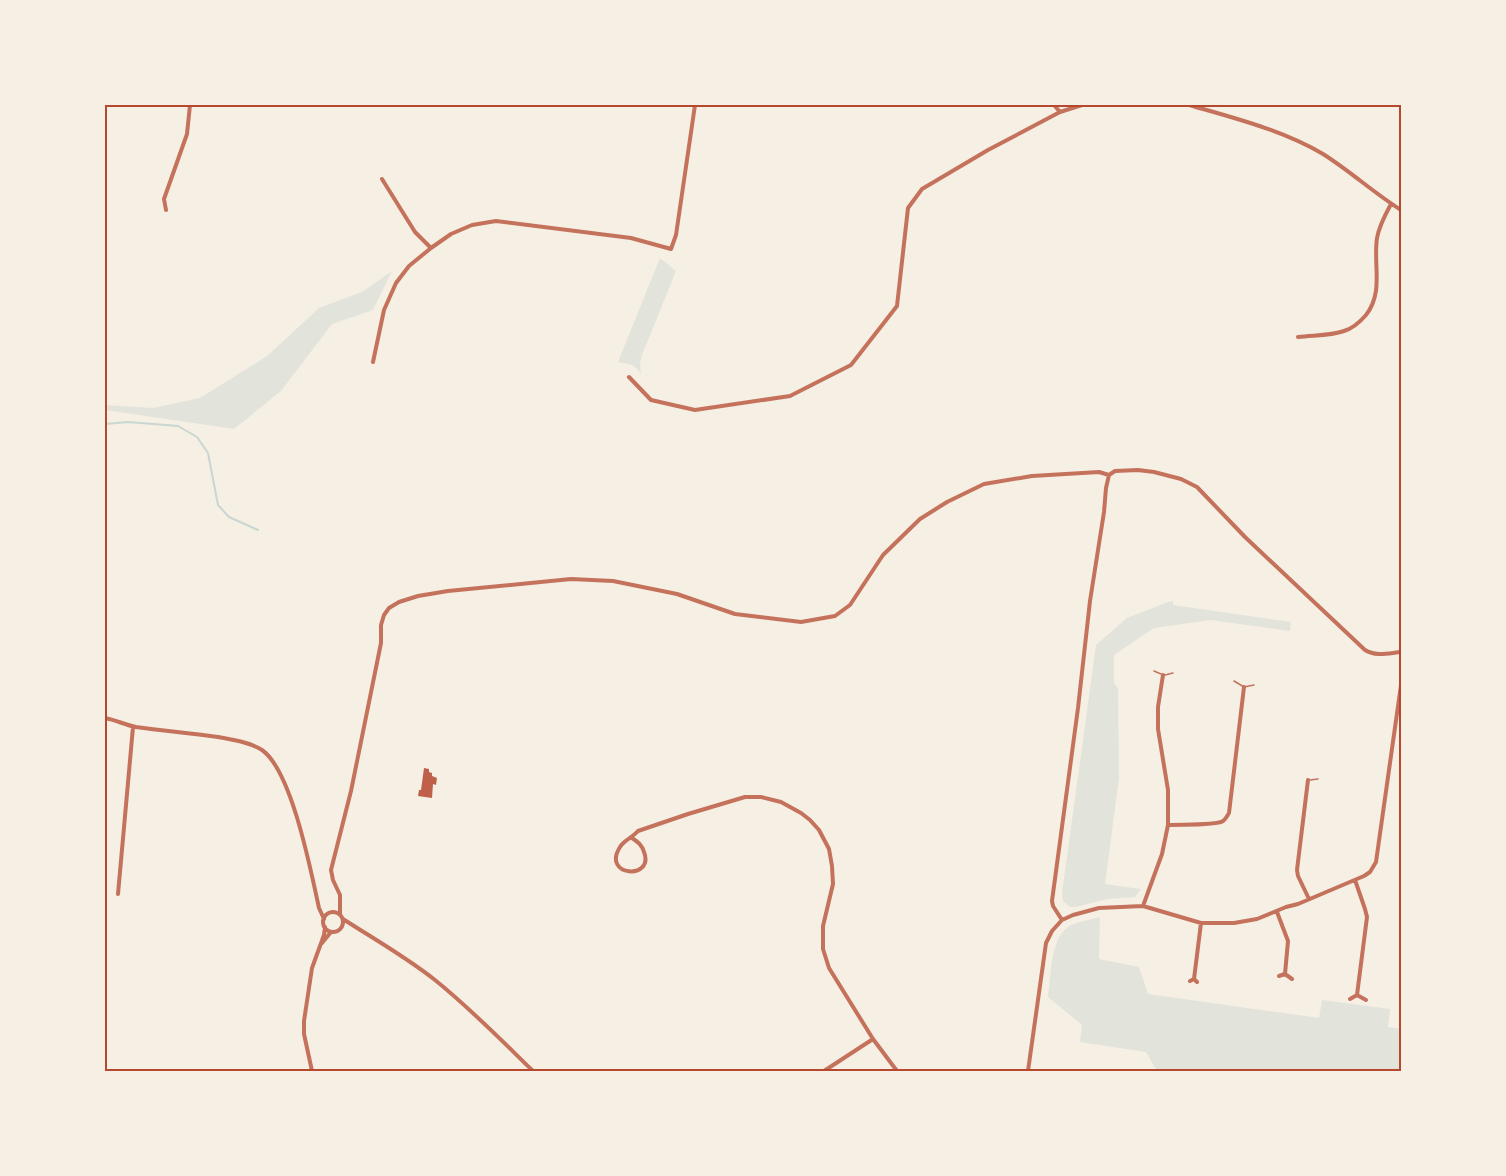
<svg xmlns="http://www.w3.org/2000/svg" width="1506" height="1176" font-family="'Roboto Serif',serif">
<style>
.green{fill:#e2e4dc}
.lines{fill:none;stroke-linecap:round;stroke-linejoin:round}
.stream{stroke:#c9d6d2;stroke-width:2}
.building{fill:#bf614a}
.service{stroke:#c5725c;stroke-width:1.5}
.minor{stroke:#c5725c;stroke-width:4}
.neatline{fill:none;stroke:#b5482f;stroke-width:2}
</style>
<rect width="100%" height="100%" fill="#f6efe4"/>
<path class="green" d="M660,258L676,271L642,355L640,364L641,374C636,364 628,364 618,362Z
M392,271L373,310L332,324L281,391L234,429L105,410V405L153,408L200,398L267,356L319,308L362,292Z
M1173,601V605L1291,622L1290,631L1211,620L1154,628L1114,655V683L1118,688L1119,778L1105,884L1141,889L1135,897L1107,899L1076,907H1070L1063,901L1062,893L1096,645L1127,618L1168,602Z
M1100,917L1099,959L1139,967L1148,994L1319,1018L1322,1000L1390,1009L1388,1027L1401,1029V1071H1157L1146,1052L1080,1042L1082,1025L1048,997C1051,975 1050,936 1071,925C1080,921 1090,920 1100,917Z"/>
<g class="lines">
<path class="stream" d="M105,424L128,422L178,426L197,437L208,453L218,505L229,517L258,530"/>
</g>
<path class="building" d="M424,768L429,769V772L432,773V776L437,778L436,785L433,784L432,798L418,796L419,790H421Z"/>
<g class="lines">
<path class="service" d="M1154,671L1161,674
M1165,675L1173,673
M1234,681L1244,687L1254,685
M1310,780L1318,779"/>
<path class="minor" d="M1054,105L1060,112
M1189,105C1234,118 1282,130 1323,154C1350,171 1374,193 1401,210
M382,179L415,232L431,248
M166,210L164,199L187,134L190,105
M1298,337C1313,335 1330,336 1344,331C1354,328 1360,322 1366,315C1384,292 1373,265 1377,238C1379,226 1385,215 1391,204
M373,362L384,310L396,283L409,266L431,248L451,234L472,225L496,221L631,238L671,249L676,235L695,105
M629,377L651,400L695,410L790,396L851,365L897,306L908,208L922,189L988,150L1060,112L1082,105
M105,718C116,720 125,725 136,727C163,731 191,733 218,737C233,740 249,742 262,750C292,771 311,872 319,908L324,919
M1308,780L1297,870L1298,876L1309,899
M1168,825C1179,824 1215,826 1223,821C1226,819 1227,816 1229,813L1244,687
M632,838C638,842 642,845 644,852C655,880 601,877 620,847C624,840 632,838 638,831L688,814L745,797H761L781,802L801,813L810,820L819,830L829,849L832,866L833,884L823,926V949L829,968L873,1039L897,1071
M1355,880L1365,909L1367,917L1357,995
M118,894L133,727
M1143,906L1162,854L1168,825V790L1158,729V707L1163,675
M1277,912L1288,941L1285,974
M323 922a10 10 0 1 1 20 0a10 10 0 1 1-20 0Z
M340,915V895L333,880L331,870L351,791L381,643V625L384,615L389,608L399,602L418,596L448,591L571,579L613,581L677,594L735,614L801,622L835,616L850,605L883,555L920,519L947,502L984,484L1032,476L1099,472L1109,475L1115,471L1138,470L1154,472L1181,479L1197,487L1245,537L1365,650C1376,657 1389,653 1401,652
M343,919C374,939 406,957 435,980C470,1008 501,1040 533,1071
M1062,920L1053,906L1052,901L1078,708L1090,601L1104,512L1106,488L1109,475
M322,943L331,932
M1279,976L1285,974L1292,979
M1194,979L1201,923
M1190,981L1194,979L1197,982
M1350,999L1357,995L1366,1000
M312,1071L304,1034V1021L312,968L324,935L325,927
M824,1071L873,1039
M1028,1071L1046,943L1052,931L1062,920L1073,915L1099,908L1143,906L1201,923H1234L1257,919L1286,907L1298,904L1364,876L1370,872L1376,862L1401,685"/>
</g>
<rect width="1506" height="1176" fill="none" stroke="#f6efe4" stroke-width="213"/>
<rect x="106" y="106" width="1294" height="964" class="neatline"/>
</svg>
